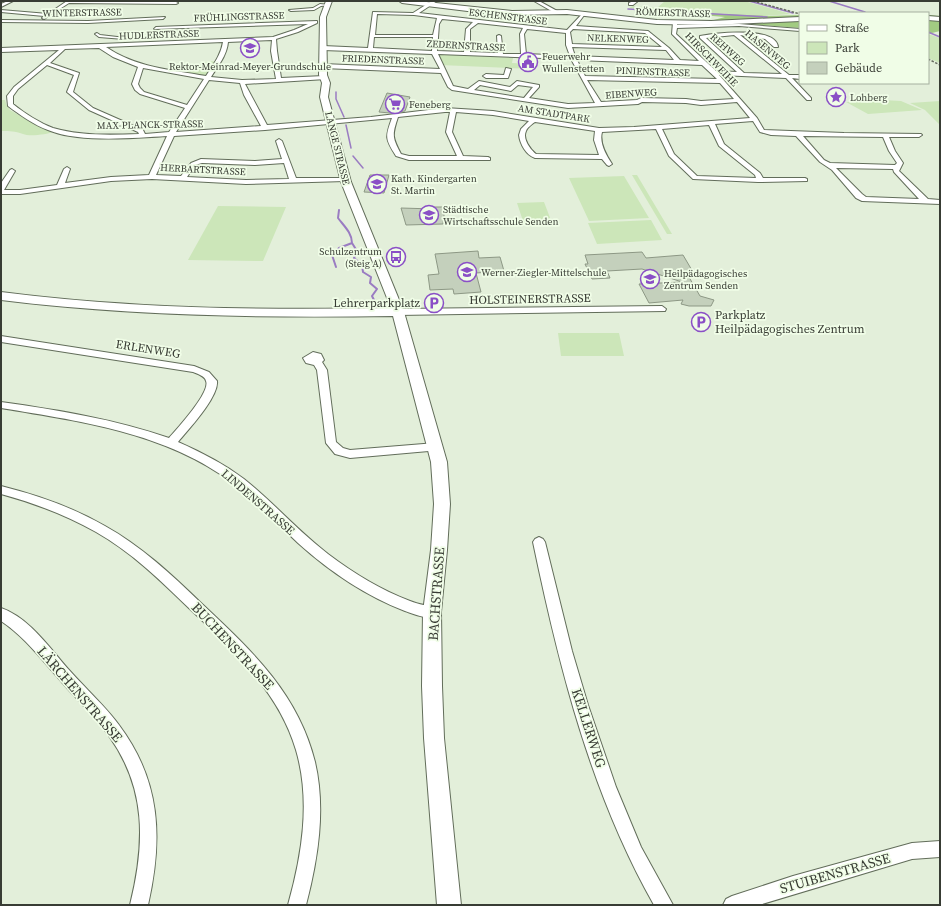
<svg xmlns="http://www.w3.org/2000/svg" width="941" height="906" font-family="'Source Serif 4',serif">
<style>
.green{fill:#cce6b9}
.forest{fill:#a2cb82}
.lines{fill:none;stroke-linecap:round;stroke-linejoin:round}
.stream-far1{stroke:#9a7cc2;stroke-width:1.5}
.stream{stroke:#9a7cc2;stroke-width:2}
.building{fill:#c4d0bc;stroke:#8d9885}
.street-casing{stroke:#626d5a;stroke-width:2}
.secondary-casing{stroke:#626d5a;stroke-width:2}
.street{fill:#fff;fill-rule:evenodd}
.secondary{fill:#fff;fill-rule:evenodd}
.rail{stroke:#676d61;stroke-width:1.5;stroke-dasharray:2.5 1.5;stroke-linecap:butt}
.labels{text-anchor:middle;stroke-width:3.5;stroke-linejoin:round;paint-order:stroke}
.far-street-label{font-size:10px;fill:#383c34;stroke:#f0fde7}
.far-poi-label{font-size:10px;fill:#383c34;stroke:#f0fde7;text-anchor:start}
.street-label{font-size:12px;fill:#383c34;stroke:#f0fde7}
.poi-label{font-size:12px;fill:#383c34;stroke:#f0fde7;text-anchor:end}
.near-street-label{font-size:14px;fill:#383c34;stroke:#f0fde7}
</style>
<rect width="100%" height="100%" fill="#e3efda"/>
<path class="green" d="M665,1H744L791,14L762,16L629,8L633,6L657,8Z
M928,34L940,38V63L928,58Z
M435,54L513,58L512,63L535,64L533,69L440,65Z
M210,61L217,62L206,77L183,74L203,63Z
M2,100H5L7,106L10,110L39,127L54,132C47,134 30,137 23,134C14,131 11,131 1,131Z
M883,100L901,101L922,110L868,114L846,102Z
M940,101V125L925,110L910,103Z
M632,175H637L672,234H667Z
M624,176L649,218L589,221L569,178Z
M544,202L552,223L524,224L517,203Z
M218,206L286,207L263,261L188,260Z
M651,220L662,240L597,244L588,223Z
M558,333H619L624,356H561Z"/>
<path class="forest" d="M678,12L769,16L800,15V28L710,21L725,17L677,13Z
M928,15L940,16V31L928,34Z"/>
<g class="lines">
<path class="stream-far1" d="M749,1L793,13
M829,1L865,12
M628,9L767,17
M928,32L940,37
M336,92V99L344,117
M346,125L351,148
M353,156L363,168"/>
<path class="stream" d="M352,243L357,251L354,258L362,265L363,272L371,277L370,283L377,289L372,296L374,300
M336,267L332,255L339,248L352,243C352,233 344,226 338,218L339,210"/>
</g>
<path class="building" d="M387,93L410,97L405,111L390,113L379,112Z
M370,175H389L384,193L364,192Z
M434,207H445L443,224L406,225L401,208L434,209Z
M478,251L479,258L500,257L504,271L476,273L481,292L454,294L453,289L430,290L428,275L439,274L435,254Z
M642,252L646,258L683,255L693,272H686L700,296L714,300L711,306H689L681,304L683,300L649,303L639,284L682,282L642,269L607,271L610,278L592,279L585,264H588L585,255Z"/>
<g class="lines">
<g class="street-casing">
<path id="street" d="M8,1H13L1,7V4Z
M67,1L176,2L178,3L176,4L69,3L44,19L42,18L44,16L1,12V10L48,14Z
M432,1H437L419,13L567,30L583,13L585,14L576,26L648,31L669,48L680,60L699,61L672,34L673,22H677V25L739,24L800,29V31L739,26L677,28L676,34L716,71L737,72L700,38V36C715,33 776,26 778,47H774L765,39L740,35L789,75H800V79L792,78L811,98V100H807L786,78L719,75L757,118L764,130L844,133L921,134L922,135L919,137H889L895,151L903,163L899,171L928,199L940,200V204L862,201L856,198L832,170L820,162L796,136L771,135L760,132L753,121L715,124L724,144L760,173L763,178H805L807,179V181L758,182L693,179L669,156L656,129L602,132C599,143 606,155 612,164L609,166L607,165L602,159L535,158C526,155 520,144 519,135L521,129L529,121L493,115L456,112L452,132L463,156L488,157L490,158V160H409L396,156C385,139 385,137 392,118L265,130L174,136L156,175L181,176L191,163L201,159L255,161L282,159L276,141L279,139L282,141L296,178H347L349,179L345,181L246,184L152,179L111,181L20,194H1V183L10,170L12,169L15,171L4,190H20L57,185L64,169L67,167L70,169L65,183L111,177L149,175L167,136C133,138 79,143 48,130C34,125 20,115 8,106L7,96L14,87L59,50L1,52V48L273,37L294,30L308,24L154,29L156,27L317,21V23L298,32L276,39L277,51L281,78L324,76L326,77V79L245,84L267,125L371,117L445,108L493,111L599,128L634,127L750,118L737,102L701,105L686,103L642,102L638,104L568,108L452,90L448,87L441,73L323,68L320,66L323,64L440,69L432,54L323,50L320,48L323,46L368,48L373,12L413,13ZM377,14L414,15L437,18L433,35H375ZM442,19L473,22L466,29L464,52L437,51L439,24ZM478,23L523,28L520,34L521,54H503L501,36L499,35L497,36L498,53L470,52V29ZM527,29L566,33V45L570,56L526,54L524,34ZM573,29L645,33L662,47L572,44L570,32ZM734,35L782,74L744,73L706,38ZM374,37H433L432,51L373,48ZM272,40L271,51L276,79L242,80L211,77C218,66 227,55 228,42ZM223,42C221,55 213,65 206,76C171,70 135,67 106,47ZM572,47L666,50L674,60L575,56ZM99,48L113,57L138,67L132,84L135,90L140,94L185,108L169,132L145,134L143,130L93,108L73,92L79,73L50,63L65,49ZM438,54L571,59L595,103L568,104L529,98L539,87V85L517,81L510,87L479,81L468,89L453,86ZM577,60L702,65L717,79L585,76ZM47,65L74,75L67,92L89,110L138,132L139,134C111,135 80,136 53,128C40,123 24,113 13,104V96L18,89ZM143,68L204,79L187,105L144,92L140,88L138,84ZM209,80L240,83L244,95L261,126L176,132ZM587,80L720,83L734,99L701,101L686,99L641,98L637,100L601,102ZM480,85L511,91L518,85L533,87L524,98L474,90ZM445,112H450L446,132L457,156H409L401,154C392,137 392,135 398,117ZM535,122L595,131L594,140L599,155L536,154C531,150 522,139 526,131C527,128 532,124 535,122ZM709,125L719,146L755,175L756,178L697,176L674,154L662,129ZM803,136L883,137L889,151L897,163L895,165L830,163L824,160ZM202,163L255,165L284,163L289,179L246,180L187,177L195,165ZM836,168L893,169L894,172L919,199L866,197L862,194Z
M534,1H539L559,12L555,13Z
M633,1H638L633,5H629V3Z
M320,4L329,5L321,6L314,10L291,11L289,10L313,8Z
M165,17L163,19L88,23L1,22V20L88,21Z
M97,33L100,35L126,38L124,39L99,37L95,34Z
M506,68L511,69L508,78H486L483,76L486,74L504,75Z
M662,306L666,309L665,311L398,315L394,312L398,309Z
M1,336L194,366L209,372L217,381C219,397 188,430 178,442C201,452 224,464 244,479C274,503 298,531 328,554C353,573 381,590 410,601C419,605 428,605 437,608L439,612L437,616C427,620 414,614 405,611C366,596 329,571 298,543C280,526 262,508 243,491C175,434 86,422 1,408V402C58,410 114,419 169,438C177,429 211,392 206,381C205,376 198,374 193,372L1,342Z
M313,352L321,354L324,360L322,362L327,370L336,442L343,448L350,450L436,443L440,444L441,447L440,450L350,458L335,454L326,443L317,370L314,365L306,363L303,358Z
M1,486C37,495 72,507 105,526C141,546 171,574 201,603C251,650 298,693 315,762C326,809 318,859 306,905H288C302,855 311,801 296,750C279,692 234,651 192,611C162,582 133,553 96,532C66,515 34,503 1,494Z
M539,537L543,539L545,542L572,651L588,705L616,787L641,847L673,905H654C591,794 559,667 533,542L535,539Z
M1,608C30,618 51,650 70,671C86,689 105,706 119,725C161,781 163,839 148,905H130C145,844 147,789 109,736C95,716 77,700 61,681C42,660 25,637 1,621Z
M940,841V857L912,859L759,905H723L726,899L732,896L793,876L912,843Z"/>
</g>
<g class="secondary-casing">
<path id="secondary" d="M326,1H332L326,17L327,75L330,83L328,97L351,182L404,312L447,462L450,504L447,550L441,612L442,686L444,738L461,905H437L424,738L422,686L423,612L431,550L434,504L431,462L393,316C262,318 131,316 1,300V292C131,309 260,310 391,308L341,182L320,97L322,83L319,75L320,17Z
M399,1H417L512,11L567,10L657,20L711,21L800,17V21L711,25L657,24L567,14L512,15L484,13L402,3Z
M928,16L940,17V21L928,20Z"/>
</g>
<use href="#street" class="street"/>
<use href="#secondary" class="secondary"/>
<path class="rail" d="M753,1L800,14
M928,59L940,65"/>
</g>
<defs>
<g id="school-ring" transform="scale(1)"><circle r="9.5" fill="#f0fde7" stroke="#8a4fc6" stroke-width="1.5"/><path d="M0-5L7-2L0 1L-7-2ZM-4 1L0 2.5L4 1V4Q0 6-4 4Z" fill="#8a4fc6"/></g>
<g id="civic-ring" transform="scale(1)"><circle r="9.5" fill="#f0fde7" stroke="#8a4fc6" stroke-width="1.5"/><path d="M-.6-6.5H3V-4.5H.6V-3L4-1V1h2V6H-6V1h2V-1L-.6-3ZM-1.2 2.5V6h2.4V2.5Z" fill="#8a4fc6"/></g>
<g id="sight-ring" transform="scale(1)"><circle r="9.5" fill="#f0fde7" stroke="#8a4fc6" stroke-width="1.5"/><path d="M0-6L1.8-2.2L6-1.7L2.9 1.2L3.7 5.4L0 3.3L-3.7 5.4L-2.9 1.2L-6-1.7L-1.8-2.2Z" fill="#8a4fc6"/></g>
<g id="supermarket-ring" transform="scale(1)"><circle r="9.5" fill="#f0fde7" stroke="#8a4fc6" stroke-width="1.5"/><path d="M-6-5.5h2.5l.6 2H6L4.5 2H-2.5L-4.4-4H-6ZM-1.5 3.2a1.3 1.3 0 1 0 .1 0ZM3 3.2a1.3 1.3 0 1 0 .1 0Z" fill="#8a4fc6"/></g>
<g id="bus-ring" transform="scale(1)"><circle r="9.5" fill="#f0fde7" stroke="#8a4fc6" stroke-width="1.5"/><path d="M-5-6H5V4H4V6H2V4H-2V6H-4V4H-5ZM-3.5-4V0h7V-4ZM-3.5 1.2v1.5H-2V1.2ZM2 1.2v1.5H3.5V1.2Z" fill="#8a4fc6"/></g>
<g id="parking-ring" transform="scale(1)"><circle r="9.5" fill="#f0fde7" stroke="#8a4fc6" stroke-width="1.5"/><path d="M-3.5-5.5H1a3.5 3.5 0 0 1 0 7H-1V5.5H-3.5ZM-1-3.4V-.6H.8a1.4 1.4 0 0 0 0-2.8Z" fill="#8a4fc6"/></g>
</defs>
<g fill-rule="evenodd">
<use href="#school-ring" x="250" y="48"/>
<use href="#civic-ring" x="528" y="62"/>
<use href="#sight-ring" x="836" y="97"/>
<use href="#supermarket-ring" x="395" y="104"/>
<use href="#school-ring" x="377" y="184"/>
<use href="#school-ring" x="429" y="215"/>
<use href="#bus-ring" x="396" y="257"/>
<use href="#school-ring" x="467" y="272"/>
<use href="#school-ring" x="650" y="279"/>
<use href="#parking-ring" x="434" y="303"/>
<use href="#parking-ring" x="701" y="322"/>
</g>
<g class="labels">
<g class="far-street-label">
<text transform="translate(82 12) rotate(-1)" y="4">WINTERSTRASSE</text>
<text transform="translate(673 12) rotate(2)" y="4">RÖMERSTRASSE</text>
<text transform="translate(239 16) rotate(-2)" y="4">FRÜHLINGSTRASSE</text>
<text transform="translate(508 16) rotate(7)" y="4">ESCHENSTRASSE</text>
<text transform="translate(159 34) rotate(-2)" y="4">HUDLERSTRASSE</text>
<text transform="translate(618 38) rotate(2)" y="4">NELKENWEG</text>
<text transform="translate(466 45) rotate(3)" y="4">ZEDERNSTRASSE</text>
<text transform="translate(728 49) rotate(42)" y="4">REHWEG</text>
<text transform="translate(768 49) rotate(40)" y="4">HASENWEG</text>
<text transform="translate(383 59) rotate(2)" y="4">FRIEDENSTRASSE</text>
<text transform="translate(712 59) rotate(46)" y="4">HIRSCHWEIHE</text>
<text transform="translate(653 71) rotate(2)" y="4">PINIENSTRASSE</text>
<text transform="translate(631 93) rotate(-4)" y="4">EIBENWEG</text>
<text transform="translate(554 113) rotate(9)" y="4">AM STADTPARK</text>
<text transform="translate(150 124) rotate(-1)" y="4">MAX-PLANCK-STRASSE</text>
<text transform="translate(338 148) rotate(76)" y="4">LANGE STRASSE</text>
<text transform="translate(203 169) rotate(3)" y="4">HERBARTSTRASSE</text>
</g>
<g class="far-poi-label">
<text x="542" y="60">Feuerwehr<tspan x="542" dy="12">Wullenstetten</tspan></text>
<text x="250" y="70" text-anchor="middle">Rektor-Meinrad-Meyer-Grundschule</text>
<text x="850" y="101">Lohberg</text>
<text x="409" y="108">Feneberg</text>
<text x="391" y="182">Kath. Kindergarten<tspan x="391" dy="12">St. Martin</tspan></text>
<text x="443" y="213">Städtische<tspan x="443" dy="12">Wirtschaftsschule Senden</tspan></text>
<text x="382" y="255" text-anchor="end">Schulzentrum<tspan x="382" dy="12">(Steig A)</tspan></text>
<text x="481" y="276">Werner-Ziegler-Mittelschule</text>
<text x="664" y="277">Heilpädagogisches<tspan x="664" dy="12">Zentrum Senden</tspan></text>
</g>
<g class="street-label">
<text transform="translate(530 299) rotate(-1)" y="4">HOLSTEINERSTRASSE</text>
<text transform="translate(148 349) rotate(9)" y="4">ERLENWEG</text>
<text transform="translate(258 502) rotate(41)" y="4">LINDENSTRASSE</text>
</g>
<g class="poi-label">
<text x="420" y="307">Lehrerparkplatz</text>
<text x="715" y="319" text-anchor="start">Parkplatz<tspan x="715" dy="14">Heilpädagogisches Zentrum</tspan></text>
</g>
<g class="near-street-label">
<text transform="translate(436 594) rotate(-86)" y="5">BACHSTRASSE</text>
<text transform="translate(233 646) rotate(47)" y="5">BUCHENSTRASSE</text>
<text transform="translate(80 694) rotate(49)" y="5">LÄRCHENSTRASSE</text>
<text transform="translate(589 728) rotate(72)" y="5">KELLERWEG</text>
<text transform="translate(835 873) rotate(-16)" y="5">STUIBENSTRASSE</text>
</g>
</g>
<rect width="941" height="906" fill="none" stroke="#383c34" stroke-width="4"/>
<rect x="799" y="12" width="130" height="72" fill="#f0fde7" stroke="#a6b09f"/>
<rect x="807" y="25" width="20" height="6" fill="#ffffff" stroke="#a6b09f"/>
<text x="835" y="32" font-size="12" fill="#383c34">Straße</text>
<rect x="807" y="42" width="20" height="12" fill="#cce6b9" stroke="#a6b09f"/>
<text x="835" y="52" font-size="12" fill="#383c34">Park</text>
<rect x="807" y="62" width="20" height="12" fill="#c4d0bc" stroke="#a6b09f"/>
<text x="835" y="72" font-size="12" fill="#383c34">Gebäude</text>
</svg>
